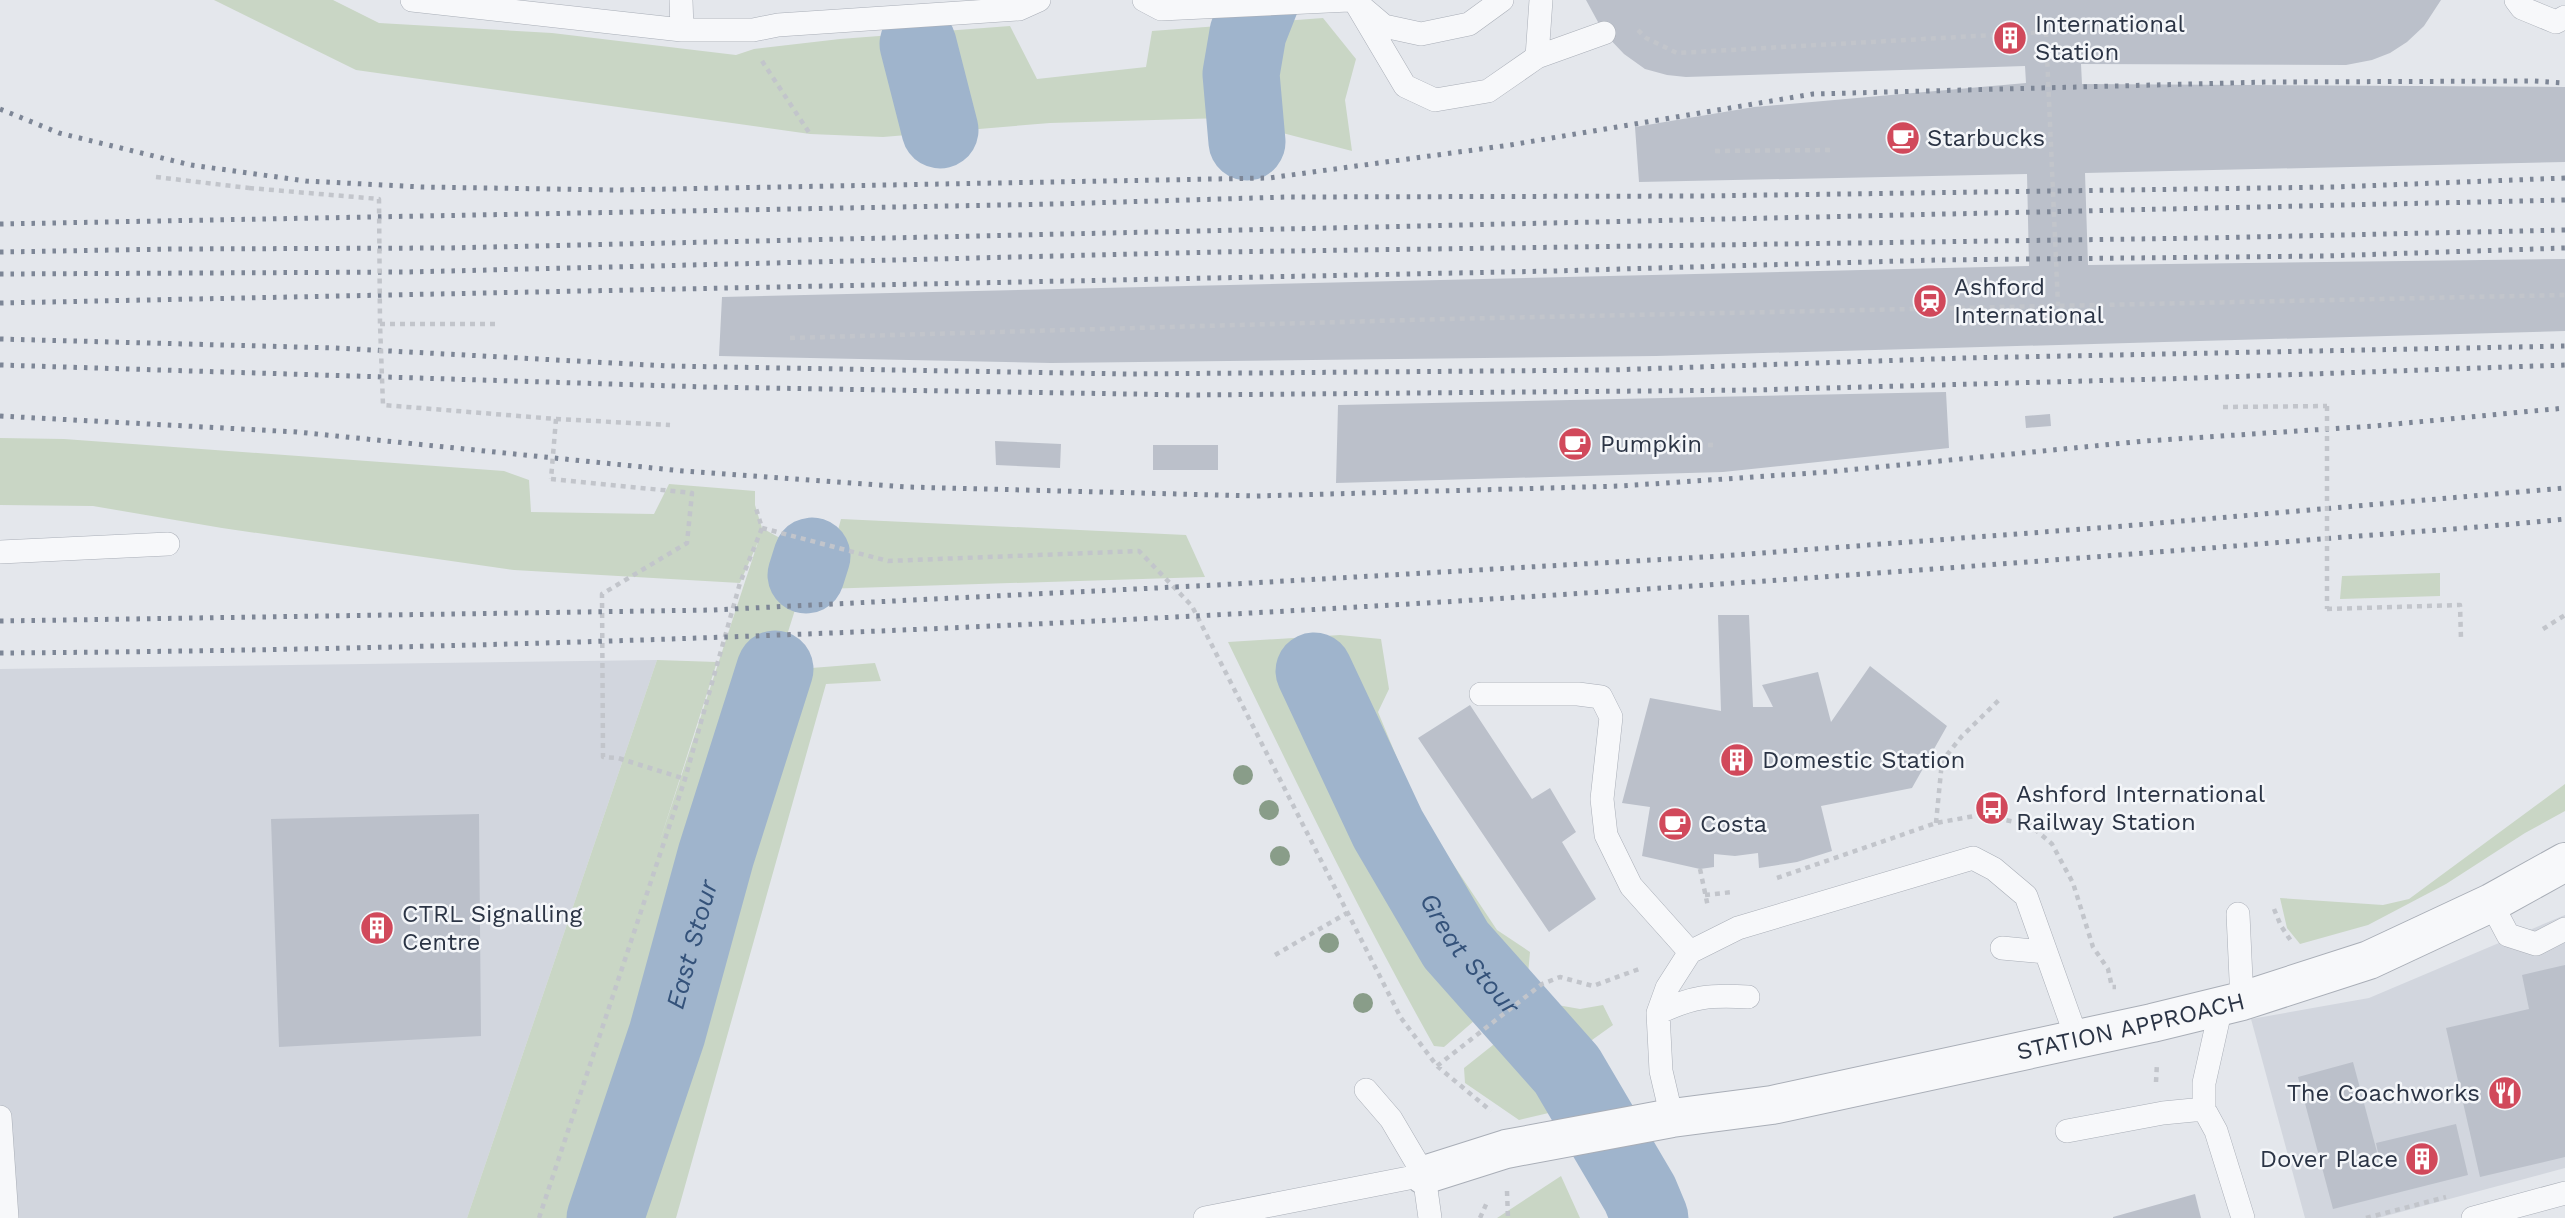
<svg xmlns="http://www.w3.org/2000/svg" width="2565" height="1218" font-family="'Work Sans',sans-serif">
<style>
.built{fill:#d2d6de}
.green{fill:#c9d6c5}
.lines{fill:none;stroke-linecap:round;stroke-linejoin:round}
.river{stroke:#9fb4cc;stroke-width:77}
.building{fill:#bbc0ca}
.service-casing{stroke:#a9aeb7;stroke-width:24}
.minor-casing{stroke:#a9aeb7;stroke-width:40}
.path{stroke:#c2c5cb;stroke-width:4.5;stroke-dasharray:5 5;stroke-linecap:butt}
.service{stroke:#f7f8fa;stroke-width:23}
.minor{stroke:#f7f8fa;stroke-width:38}
.rail{stroke:#7d8696;stroke-width:5;stroke-dasharray:3.5 7;stroke-linecap:butt}
.path-bridge{stroke:#c2c5cb;stroke-width:4.5;stroke-dasharray:5 5;stroke-linecap:butt}
.tree{fill:#899d89}
.labels{text-anchor:middle;stroke-width:5;stroke-linejoin:round;paint-order:stroke}
.poi-label{font-size:24px;fill:#2b3445;stroke:#f4f6f9;text-anchor:start}
.street-label{font-size:24px;fill:#2b3445;stroke:#f4f6f9}
.water-label{font-size:26px;font-style:italic;fill:#34527a;stroke:#f4f6f9}
</style>
<rect width="100%" height="100%" fill="#e4e7ec"/>
<path class="built" d="M657,660L467,1218H0V669Z
M2565,915V1168L2378,1218H2305L2251,1019L2369,998Z"/>
<path class="green" d="M214,0H333L379,23L552,33L736,55L754,49L840,39L1010,26L1037,79L1146,67L1152,31L1323,18L1356,59L1345,100L1352,151L1224,118L1050,123L883,137L810,134L356,70Z
M0,438L64,439L504,471L529,480L531,512L654,514L669,484L755,491V505L762,528L812,556L603,1218H467L657,660L717,662L659,844L758,542L740,583L514,570L222,528L93,506L0,505Z
M841,519L1186,535L1205,577L822,589Z
M2440,573V596L2340,599L2342,576Z
M1340,635L1381,639L1389,689L1378,712L1421,816L1497,930L1530,952L1528,974L1444,1047L1434,1046C1360,914 1294,778 1228,642Z
M875,663L881,681L826,684L676,1218H621L786,670Z
M2565,784V811L2525,833L2446,884L2368,925L2300,944L2287,928L2280,898L2383,905L2409,899Z
M1546,1003L1580,1009L1603,1005L1613,1025L1592,1040L1599,1083L1614,1077L1617,1097L1519,1120L1465,1083L1464,1068Z
M1561,1176L1580,1218H1497Z"/>
<g class="lines">
<g class="river">
<path d="M918,44L940,130"/>
<path d="M1247,142L1241,74L1248,33L1261,0"/>
<path d="M806,575L812,556"/>
<path id="s1" d="M1314,671L1388,829L1456,945L1567,1070L1640,1194L1650,1218"/>
<path id="s2" d="M605,1218L667,1034L716,855L775,669"/>
</g>
</g>
<path class="building" d="M1586,0H2441L2424,26L2407,42L2390,53L2372,60L2346,65L2081,64L2082,84L2565,87V162L2085,173L2088,265L2565,259V331L1656,356L1051,363L719,356L722,297L2029,266L2027,174L1639,182L1635,127L1754,107L2026,83L2025,66L1686,77L1667,75L1645,69L1624,54L1604,33Z
M1946,392L1949,448L1723,472L1336,483L1338,405Z
M2050,414L2051,426L2026,428L2025,416Z
M995,441L1061,444L1060,468L996,465Z
M1153,445H1218V470H1153Z
M1718,615H1749L1753,707H1773L1762,685L1818,672L1831,722L1870,666L1947,726L1912,788L1821,806L1832,851L1797,862L1759,868L1758,853L1735,856L1714,854V867L1700,869L1642,856L1650,807L1622,803L1650,698L1721,711Z
M1470,705L1532,799L1550,788L1576,832L1562,842L1596,899L1549,932L1418,738Z
M479,814L481,1036L279,1047L271,819Z
M2565,965V1157L2480,1177L2446,1028L2529,1009L2522,975Z
M2353,1062L2381,1167L2376,1143L2456,1124L2468,1175L2333,1209L2298,1077Z
M2195,1194L2201,1218H2113V1217Z"/>
<g class="lines">
<g class="service-casing">
<path id="service" d="M412,0L682,30H753L778,25L1019,9L1039,0
M681,0L682,30
M1144,0L1161,9L1349,0
M1354,0L1405,86L1435,100L1488,91L1537,57L1541,0
M2516,0L2522,8L2556,22L2565,17
M1364,9L1384,26L1421,34L1469,24L1502,0
M1537,57L1604,33
M0,552L168,544
M1481,694H1578L1601,697L1611,717L1602,799L1606,835L1631,886L1690,952
M2491,903L2508,935L2536,944L2565,929
M2238,914L2242,1001
M2002,948L2045,952
M1658,1013C1693,996 1710,995 1748,997
M1366,1090L1391,1119L1424,1175L1430,1218
M2204,1109V1083L2221,1007
M0,1117L7,1218
M1672,1118L1661,1071L1658,1013L1667,988L1690,952L1738,928L1973,858L1994,869L2026,896L2077,1039
M2067,1131L2163,1113L2204,1109L2216,1131L2243,1218
M1205,1218L1424,1175
M2473,1218L2565,1193"/>
</g>
<g class="minor-casing">
<g id="minor">
<path id="s3" d="M1424,1175L1506,1149L1672,1118L1772,1105L2152,1023L2242,1001L2369,960L2491,903L2565,862"/>
</g>
</g>
<path class="path" d="M1638,30L1646,38L1677,53L2046,32
M762,61L810,134
M1715,151L1831,150
M156,177L249,188
M380,324H498
M790,338L1444,319L2565,295
M2223,407L2327,406
M556,419L670,425
M1638,444L1713,445
M551,479L692,493L687,543L602,594L603,757L618,758L685,779
M762,528L888,561L1139,551L1192,606L1401,1018L1437,1066L1491,1111
M2327,609L2460,605L2461,639
M2543,629L2565,615
M1936,823L1942,761L1962,736L2001,698
M1700,869L1708,907
M1777,878L1936,823L1980,815L2030,825L2052,844L2073,883L2093,947L2108,969L2112,987H2116
M1705,895L1733,892
M2274,909L2281,926L2291,941
M1275,955L1347,913
M1437,1066L1542,984L1560,977L1593,986L1639,969
M2156,1082L2157,1063
M1507,1191L1508,1218
M539,1218L685,779L740,583L762,528L755,505
M1480,1218L1488,1200
M2366,1218L2446,1197"/>
<use href="#service" class="service"/>
<use href="#minor" class="minor"/>
<path class="rail" d="M0,109L59,133L191,165L306,181L422,187L615,190L1269,178L1510,145L1813,94L2267,82L2534,81L2565,83
M0,224L1055,204L1287,197L1702,196L2335,187L2565,178
M0,252L172,249L447,248L2565,200
M0,274L407,272L1218,252L2206,238L2565,230
M0,303L1553,271L1936,260L2325,256L2565,248
M0,339L335,348L668,366L1127,374L1610,370L1964,358L2565,346
M0,365L706,387L1191,395L1754,390L2196,378L2565,365
M0,416L297,432L683,471L907,487L1256,496L1621,486L1827,472L2145,441L2374,426L2565,408
M0,621L712,610L1216,585L1721,556L2124,526L2565,488
M0,653C598,649 1196,621 1793,579C1964,567 2136,554 2308,540C2393,533 2479,528 2565,519"/>
<path class="path-bridge" d="M2046,32L2058,306
M249,188L379,199L380,324L383,405L556,419L551,479
M2327,406V609"/>
</g>
<g class="tree">
<circle cx="1243" cy="775" r="10"/>
<circle cx="1269" cy="810" r="10"/>
<circle cx="1280" cy="856" r="10"/>
<circle cx="1329" cy="943" r="10"/>
<circle cx="1363" cy="1003" r="10"/>
</g>
<defs>
<g id="building-disc" transform="scale(1.75)"><circle r="9.5" fill="#d1495b" stroke="#f4f6f9"/><path d="M-4-6H4V6H1V3H-1V6H-4ZM-2.5-4.3h1.7v1.8h-1.7ZM.8-4.3h1.7v1.8H.8ZM-2.5-1h1.7V.8h-1.7ZM.8-1h1.7V.8H.8Z" fill="#fff"/></g>
<g id="cafe-disc" transform="scale(1.75)"><circle r="9.5" fill="#d1495b" stroke="#f4f6f9"/><path d="M-5.5-4.5H6V0H3Q3 3.5 0 3.5H-2.5Q-5.5 3.5-5.5 0ZM3-3.2v2h1.7v-2ZM-6 4.5H4V6H-6Z" fill="#fff"/></g>
<g id="station-disc" transform="scale(1.75)"><circle r="9.5" fill="#d1495b" stroke="#f4f6f9"/><path d="M-3-6H3Q5-6 5-4V2Q5 4 3 4L4.5 6H3L1.5 4h-3L-3 6H-4.5L-3 4Q-5 4-5 2V-4Q-5-6-3-6ZM-3.5-4v3h7v-3ZM-3.5 1v1.5H-2V1ZM2 1v1.5H3.5V1Z" fill="#fff"/></g>
<g id="bus-disc" transform="scale(1.75)"><circle r="9.5" fill="#d1495b" stroke="#f4f6f9"/><path d="M-5-6H5V4H4V6H2V4H-2V6H-4V4H-5ZM-3.5-4V0h7V-4ZM-3.5 1.2v1.5H-2V1.2ZM2 1.2v1.5H3.5V1.2Z" fill="#fff"/></g>
<g id="restaurant-disc" transform="scale(1.75)"><circle r="9.5" fill="#d1495b" stroke="#f4f6f9"/><path d="M-5-6h1v4h1v-4h1v4h1v-4h1v5L-1.5 .5V6h-2V.5L-5-1ZM5-6V6H3V1.5H1.5Q1.5-4 5-6Z" fill="#fff"/></g>
</defs>
<g fill-rule="evenodd">
<use href="#building-disc" x="2010" y="38"/>
<use href="#cafe-disc" x="1903" y="138"/>
<use href="#station-disc" x="1930" y="301"/>
<use href="#cafe-disc" x="1575" y="444"/>
<use href="#building-disc" x="1737" y="760"/>
<use href="#bus-disc" x="1992" y="808"/>
<use href="#cafe-disc" x="1675" y="824"/>
<use href="#building-disc" x="377" y="928"/>
<use href="#restaurant-disc" x="2505" y="1093"/>
<use href="#building-disc" x="2422" y="1159"/>
</g>
<g class="labels">
<g class="poi-label">
<text x="2035" y="32">International<tspan x="2035" dy="28">Station</tspan></text>
<text x="1927" y="146">Starbucks</text>
<text x="1954" y="295">Ashford<tspan x="1954" dy="28">International</tspan></text>
<text x="1600" y="452">Pumpkin</text>
<text x="1762" y="768">Domestic Station</text>
<text x="2016" y="802">Ashford International<tspan x="2016" dy="28">Railway Station</tspan></text>
<text x="1700" y="832">Costa</text>
<text x="402" y="922">CTRL Signalling<tspan x="402" dy="28">Centre</tspan></text>
<text x="2480" y="1101" text-anchor="end">The Coachworks</text>
<text x="2398" y="1167" text-anchor="end">Dover Place</text>
</g>
<g class="street-label">
<text dy="8" stroke="none"><textPath href="#s3" startOffset="723">STATION APPROACH</textPath></text>
</g>
<g class="water-label">
<text dy="9" stroke="none"><textPath href="#s2" startOffset="287">East Stour</textPath></text>
<text dy="9" stroke="none"><textPath href="#s1" startOffset="324">Great Stour</textPath></text>
</g>
</g>
</svg>
